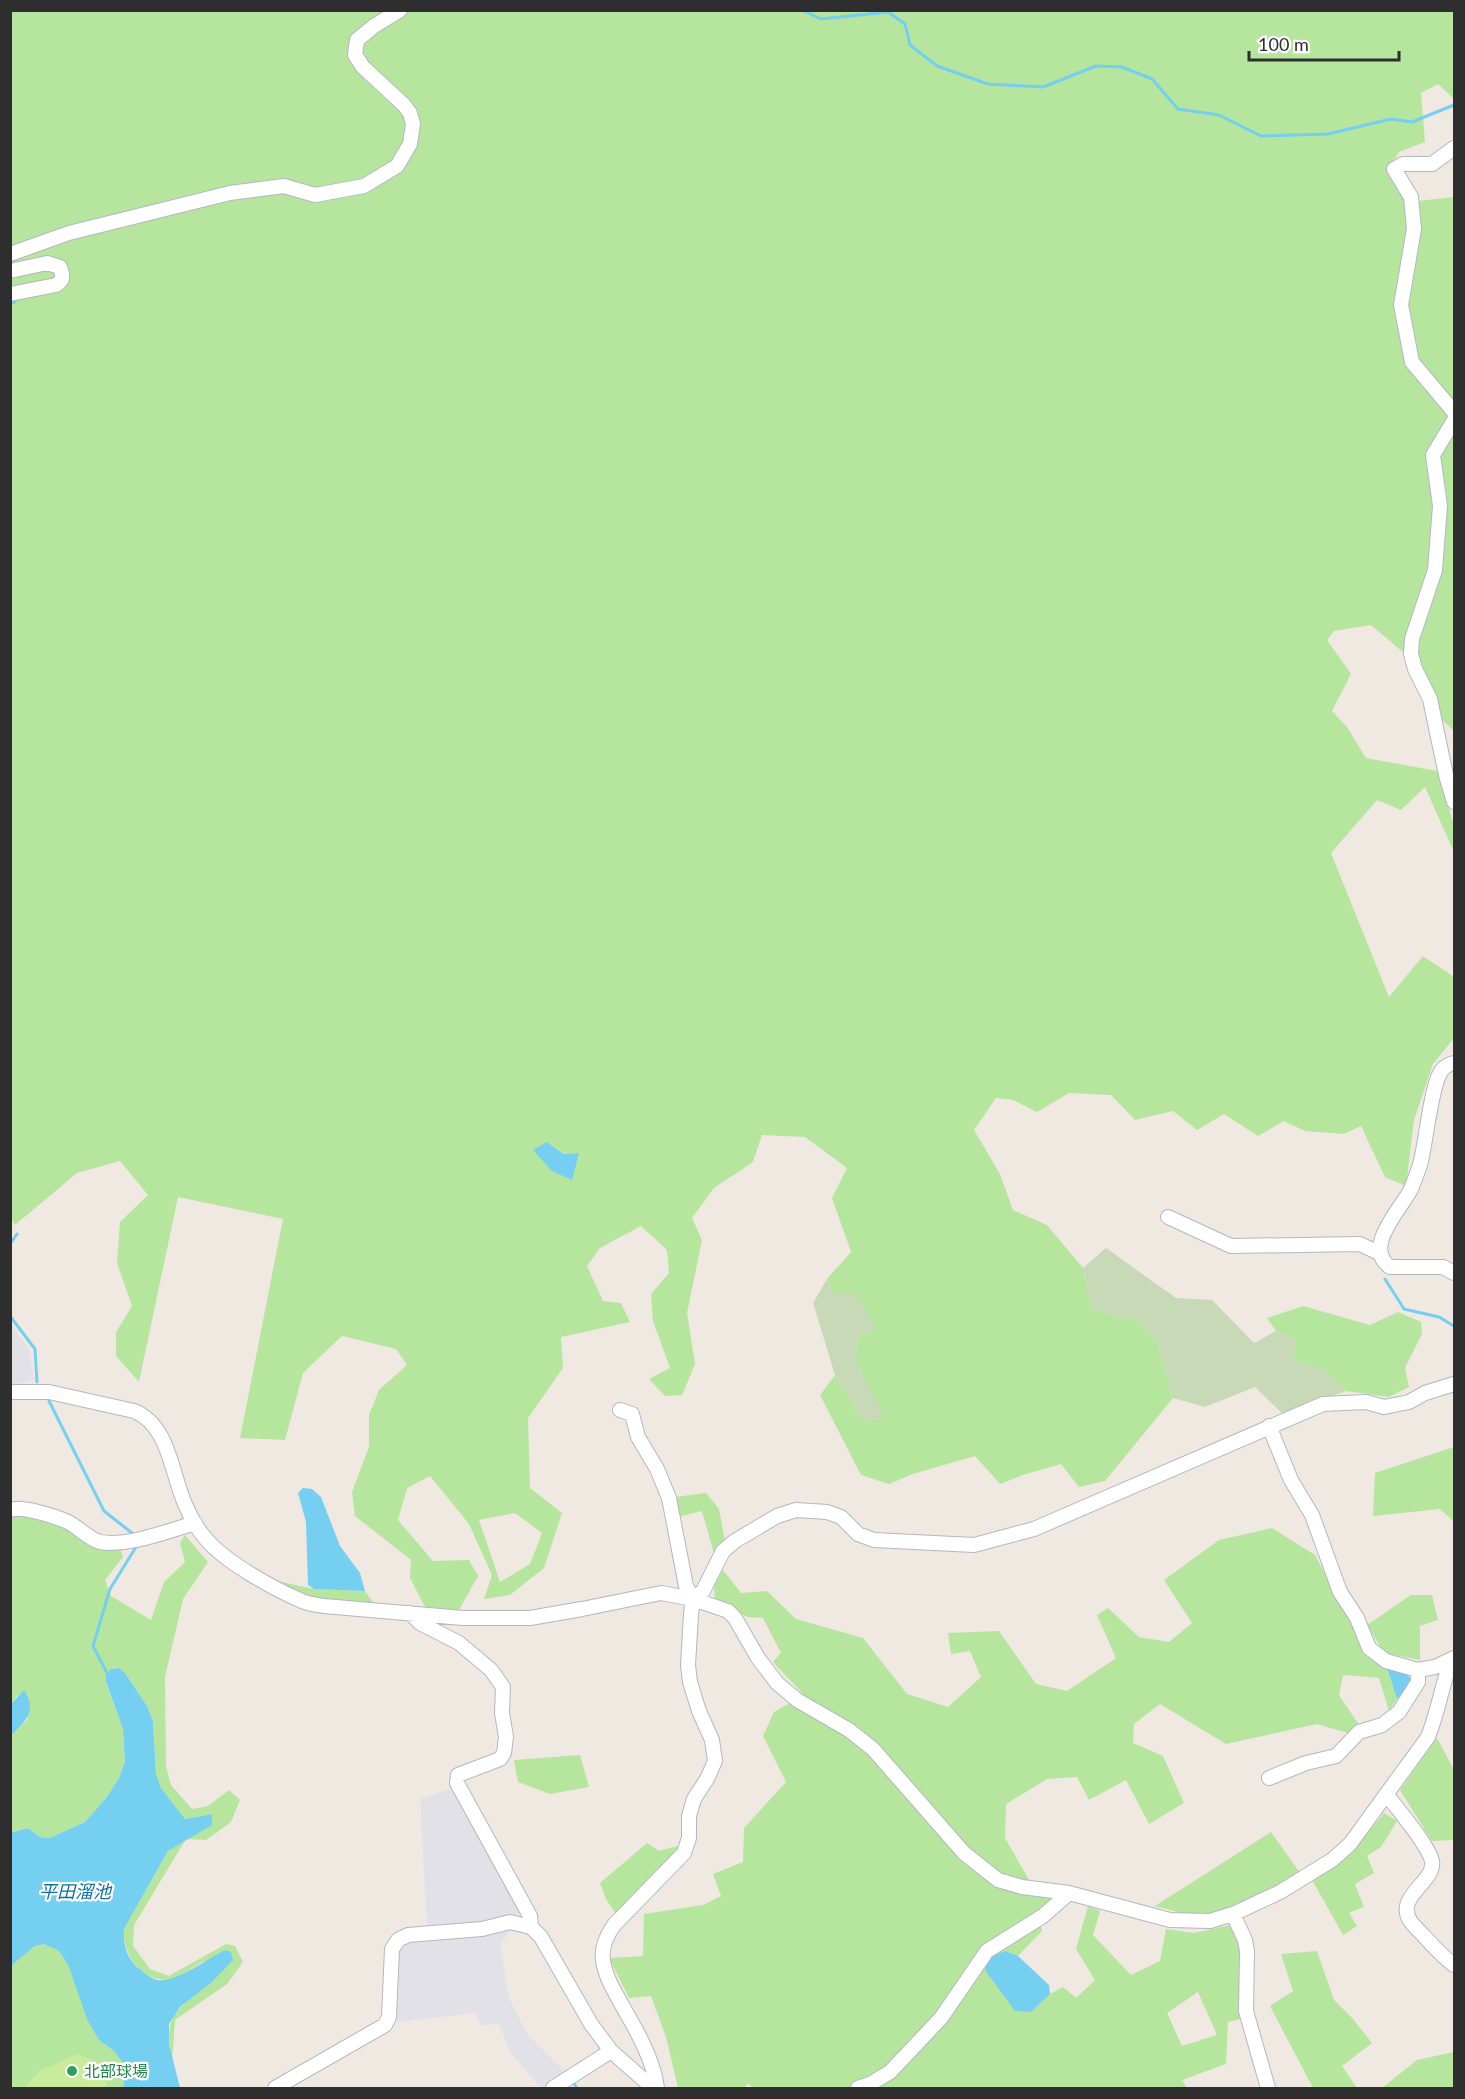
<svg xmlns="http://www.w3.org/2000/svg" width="1465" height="2099" font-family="Lato,'Noto Sans JP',sans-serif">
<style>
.industrial{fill:#e3e1e8}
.green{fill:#b6e59e;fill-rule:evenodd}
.cemetery{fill:#c8d9b8}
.pitch{fill:#c9ec9a}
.water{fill:#75cff0}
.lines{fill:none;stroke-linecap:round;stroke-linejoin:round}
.stream{stroke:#75cff0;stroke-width:3}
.minor-casing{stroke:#b4b7c1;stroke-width:16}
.minor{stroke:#fff;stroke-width:14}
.leisure-dot{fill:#2e9e5b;stroke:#fff;stroke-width:2}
.labels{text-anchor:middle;stroke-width:4.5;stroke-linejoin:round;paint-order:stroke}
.leisure-label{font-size:16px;fill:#27864d;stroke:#fff;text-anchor:start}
.water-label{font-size:18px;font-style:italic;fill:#0d6fa3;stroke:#fff}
</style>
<rect width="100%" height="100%" fill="#efe9e1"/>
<path class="industrial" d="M10,1323L29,1349L34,1380L11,1385Z
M456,1787L524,1912L481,1924L427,1928L420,1799Z
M512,1927L500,1944L509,1998L527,2034L564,2071L547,2088H541L510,2052L499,2024L480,2025L476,2013L396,2022L399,1952L411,1942Z"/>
<path class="green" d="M10,11H1454V99L1438,84L1421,93L1425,142L1399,152L1389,168L1409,202L1454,197V731L1439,717L1417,660L1404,653L1371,625L1334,631L1327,640L1351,674L1332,711L1347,727L1366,758L1437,771L1454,825V852L1425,787L1401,810L1377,800L1331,853L1389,997L1423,956L1454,977V1038L1433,1064L1414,1120L1406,1186L1385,1177L1361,1126L1344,1134L1305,1131L1284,1121L1258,1136L1224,1114L1197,1130L1173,1111L1135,1120L1111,1095L1069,1093L1037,1112L1013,1100L996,1098L974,1130L1000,1174L1013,1210L1047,1225L1083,1268L1092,1309L1140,1321L1158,1344L1173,1398L1105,1481L1079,1487L1061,1464L1023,1475L1000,1484L975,1456L913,1474L889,1484L861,1475L820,1395L835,1375L864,1422L884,1417L855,1361L860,1334L876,1328L833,1293L827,1279L851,1252L832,1198L847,1168L805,1137L762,1135L753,1162L714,1188L692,1218L702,1240L687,1313L695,1364L682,1395L665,1396L649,1379L670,1368L653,1321L651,1294L669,1273L667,1250L641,1226L600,1248L587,1266L603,1301L621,1303L630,1322L561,1337L563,1368L528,1418L530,1488L562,1513L544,1568L510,1595L484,1599L492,1575L469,1524L430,1476L407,1488L398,1520L433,1561L469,1560L478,1576L459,1610L425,1607L410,1578L411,1560L355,1516L352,1492L369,1447V1415L379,1390L407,1365L396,1349L342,1336L303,1373L285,1440L240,1438L283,1219L178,1197L139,1382L116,1356V1332L132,1306L117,1263L120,1222L148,1195L120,1161L77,1173L15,1225L10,1217ZM547,1142L565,1154L578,1153L552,1171ZM515,1513L542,1533L530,1564L500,1582L479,1520Z
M1303,1306L1370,1325L1398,1312L1421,1322L1422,1334L1405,1368L1409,1387L1389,1397L1346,1391L1325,1370L1294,1361L1295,1339L1276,1331L1267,1318Z
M1454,1447V1522L1440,1509L1373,1516L1375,1473Z
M706,1493L719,1509L725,1541L714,1554L702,1511L678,1517L675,1497Z
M11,1506L119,1544L123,1557L105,1580L111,1596L151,1620L164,1582L185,1562L180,1543L185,1535L208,1562L183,1599L165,1677L166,1766L171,1785L192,1809L208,1806L229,1790L240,1800L231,1822L206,1840L186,1839L134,1925L133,1946L150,1969L169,1976L226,1944L235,1946L243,1962L227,1984L175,2020L172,2062C163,2014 175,2011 211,1983L204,1961C194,1966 182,1977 171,1979C142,1984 122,1955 124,1929L168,1851L187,1838L212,1814L185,1819L161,1788L156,1774L153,1720L147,1706L125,1673L118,1668L111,1669L106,1683L123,1729L125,1762L119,1778L106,1798L85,1822L50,1838L40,1837L28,1828L12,1832L10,1830L11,1736L28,1719L18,1695L11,1704Z
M1272,1528L1315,1555L1369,1657L1387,1668L1397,1699L1389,1711L1379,1678L1343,1675L1339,1695L1359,1725L1351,1734L1317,1724L1226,1744L1160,1704L1134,1724L1133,1743L1163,1756L1184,1803L1149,1824L1126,1780L1089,1800L1077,1777L1047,1779L1006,1804L1005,1838L1028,1878L1030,1894L1056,1899L1038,1914L1042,1931L1018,1956L1006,1951L1031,2012L1050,1994L1063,1987L1076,1998L1095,1980L1076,1949L1088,1906L1100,1911L1093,1935L1131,1975L1160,1961L1166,1929L1194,1933L1235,1924L1243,1958L1241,2019L1228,2022L1226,2064L1182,2080L1187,2088H754L748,2084L744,2088H678L666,2037L651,1996L629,1998L609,1958L643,1956L644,1914L703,1905L721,1896L713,1874L743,1862L744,1828L786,1782L763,1736L774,1712L804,1695L773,1662L781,1653L763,1618L747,1617L715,1598L714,1586L723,1570L741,1593L767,1591L796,1619L863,1638L907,1694L948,1707L981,1677L970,1651L951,1654L948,1633L999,1631L1036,1684L1067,1691L1116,1658L1097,1615L1108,1608L1139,1637L1169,1642L1192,1623L1164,1580L1219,1540ZM1198,1992L1217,2035L1182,2046L1167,2013Z
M277,1581L314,1589L365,1591L375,1605L312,1600Z
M1411,1595H1432L1438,1620L1420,1626V1660L1384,1653L1367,1625Z
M1437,1738L1454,1770V1840L1432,1841L1400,1790Z
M580,1755L589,1787L550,1794L518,1782L514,1760Z
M1384,1813L1397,1821L1381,1847L1367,1856L1374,1873L1355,1884L1364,1907L1349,1913L1357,1926L1343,1935L1311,1878L1349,1856Z
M1271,1832L1301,1874L1219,1914L1189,1915L1155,1906Z
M647,1843L659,1851L681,1845L616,1914L606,1899L600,1883Z
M44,1944L59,1951L69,1967L99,2040L114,2051L123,2063L124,2088H106L105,2073L41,2070L25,2088H11V1966L35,1946Z
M1317,1951L1334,2000L1353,2019L1372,2043L1342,2066L1357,2088H1313L1270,2006L1293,1991L1281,1954Z
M1454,2052V2088H1382L1417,2060Z"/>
<path class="cemetery" d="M1106,1248L1176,1298L1212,1300L1254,1343L1276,1331L1295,1339L1294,1361L1325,1370L1346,1391L1284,1415L1255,1387L1205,1407L1173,1398L1158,1344L1140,1321L1092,1309L1083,1268Z
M827,1279L833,1293H855L876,1328L860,1334L855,1361L885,1417L864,1422L835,1375L813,1303Z"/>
<path class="pitch" d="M78,2054C99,2062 105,2066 106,2088H25L41,2070Z"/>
<path class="water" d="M547,1142L564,1154L579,1153L572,1180L552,1171L533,1150Z
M303,1488L312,1489L321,1497L340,1546L360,1573L365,1591L314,1589L308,1585L306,1522L298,1493Z
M119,1668L125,1673L147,1706L153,1721L156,1774L161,1788L185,1819L212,1814V1825L168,1851L124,1929C123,1944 126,1956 137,1967C143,1972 150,1978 157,1980C176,1983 207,1959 225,1950L231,1952L233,1960L211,1983L180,2007L169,2024V2044L180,2088H124L123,2063L114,2051L99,2040L87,2019L69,1967L59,1951L44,1944L35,1946L11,1966V1830L13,1832L28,1828L40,1837L50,1838L85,1822L106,1798L119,1778L125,1762L123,1729L106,1682V1675L111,1669Z
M1387,1668L1407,1672L1412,1682L1397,1699Z
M24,1690C38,1712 25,1721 11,1736V1704Z
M1006,1951L1018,1956L1049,1985L1050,1994L1031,2012L1015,2011L985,1970L989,1957Z"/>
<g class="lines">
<path class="stream" d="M802,10L821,19L888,12L905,24L910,45L937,66L988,84L1043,87L1096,66L1122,67L1152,79L1178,109L1219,115L1261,136L1328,134L1391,119L1412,122L1454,105
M10,303L15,302
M10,1244L17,1234
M1385,1279L1404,1309L1439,1317L1454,1326
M10,1316L35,1349L37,1382
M49,1401L104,1511L132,1533
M108,1675L93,1646L110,1589L136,1547
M572,2081L577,2088"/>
<g class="minor-casing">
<path id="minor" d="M1454,148L1432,164H1403L1394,169L1411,197L1414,229L1401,305L1412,362L1454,412
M10,254L69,233L230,193L284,186L315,195L364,186L397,166L410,144L413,124L410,113L404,105L363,67L355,55L357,40L374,26L400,10
M10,271L47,263L60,267C63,276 64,280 56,285L10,294
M1454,420L1433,455L1440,506L1435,570L1412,639L1411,654L1415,669L1430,699L1446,775L1454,802
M1454,1063C1450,1064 1445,1066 1442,1070C1431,1083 1426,1144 1420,1165C1417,1173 1414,1183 1410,1191C1399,1211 1363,1248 1390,1267H1443L1454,1273
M1168,1217L1231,1246L1360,1244L1379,1253
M10,1392H49L134,1411C169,1425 171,1472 185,1504C190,1516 197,1529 206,1539C225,1562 274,1589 302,1601C308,1604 317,1605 324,1606L463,1618H530L582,1609L661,1593L693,1599L728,1611L735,1618L758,1658L777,1683L797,1700L849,1730L873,1749L964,1853L998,1880L1022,1887L1069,1893L1170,1920L1210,1921L1233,1914L1280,1892L1332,1860L1350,1844L1428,1737C1438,1712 1442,1686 1451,1660
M620,1410L632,1414L638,1437L657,1469L669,1498L686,1586L693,1599
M1269,1426L1291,1480L1312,1515L1340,1592L1357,1618L1369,1648L1386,1661L1418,1670L1435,1667L1454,1658
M10,1510C21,1505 57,1517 68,1522C78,1527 89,1539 100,1542C127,1547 168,1531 195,1523
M410,1613L420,1623L459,1643L491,1670L503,1687L502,1713L506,1737L504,1753L500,1759L458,1775L457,1783L530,1916L531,1927
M1269,1778L1306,1763L1336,1756L1359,1732L1382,1725L1399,1712L1418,1682V1670
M1387,1795C1398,1810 1428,1844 1432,1861C1436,1882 1393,1897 1411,1922C1415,1927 1420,1932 1424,1936C1434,1947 1443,1957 1454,1965
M1233,1914L1245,1940L1247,1951L1246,2011L1268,2088
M275,2088L385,2025L389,2017L392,1949L398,1940L408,1935L482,1929L510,1922L531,1927L541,1937L591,2024L611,2051L653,2088
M553,2088L611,2051
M657,2088C654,2061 637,2031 623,2007C615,1992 605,1977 603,1960C601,1947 607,1935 614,1925L684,1853L689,1838V1816L694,1799L707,1779L715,1761L712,1740L699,1711L690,1682L688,1665L691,1614L693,1599L703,1591L723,1551L735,1541L777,1516L796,1510L827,1512L841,1517L858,1534L874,1540L974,1545L1034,1529L1323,1404L1366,1402L1384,1407L1409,1402L1425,1393L1454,1384
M858,2088L870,2084L890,2072L941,2018L987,1951L1043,1916L1069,1893"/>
</g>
<use href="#minor" class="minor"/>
</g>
<circle class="leisure-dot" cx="72" cy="2071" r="6"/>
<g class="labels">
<g class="leisure-label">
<text x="84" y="2077">北部球場</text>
</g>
<g class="water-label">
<text x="75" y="1898">平田溜池</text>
</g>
</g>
<rect width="1465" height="2099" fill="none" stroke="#2e2e2e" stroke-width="24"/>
<path d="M1249 51v9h150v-9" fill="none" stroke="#2e2e2e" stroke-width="3"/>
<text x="1258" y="51" font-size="18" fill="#2e2e2e" stroke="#ffffff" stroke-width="4.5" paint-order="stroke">100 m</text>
</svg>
